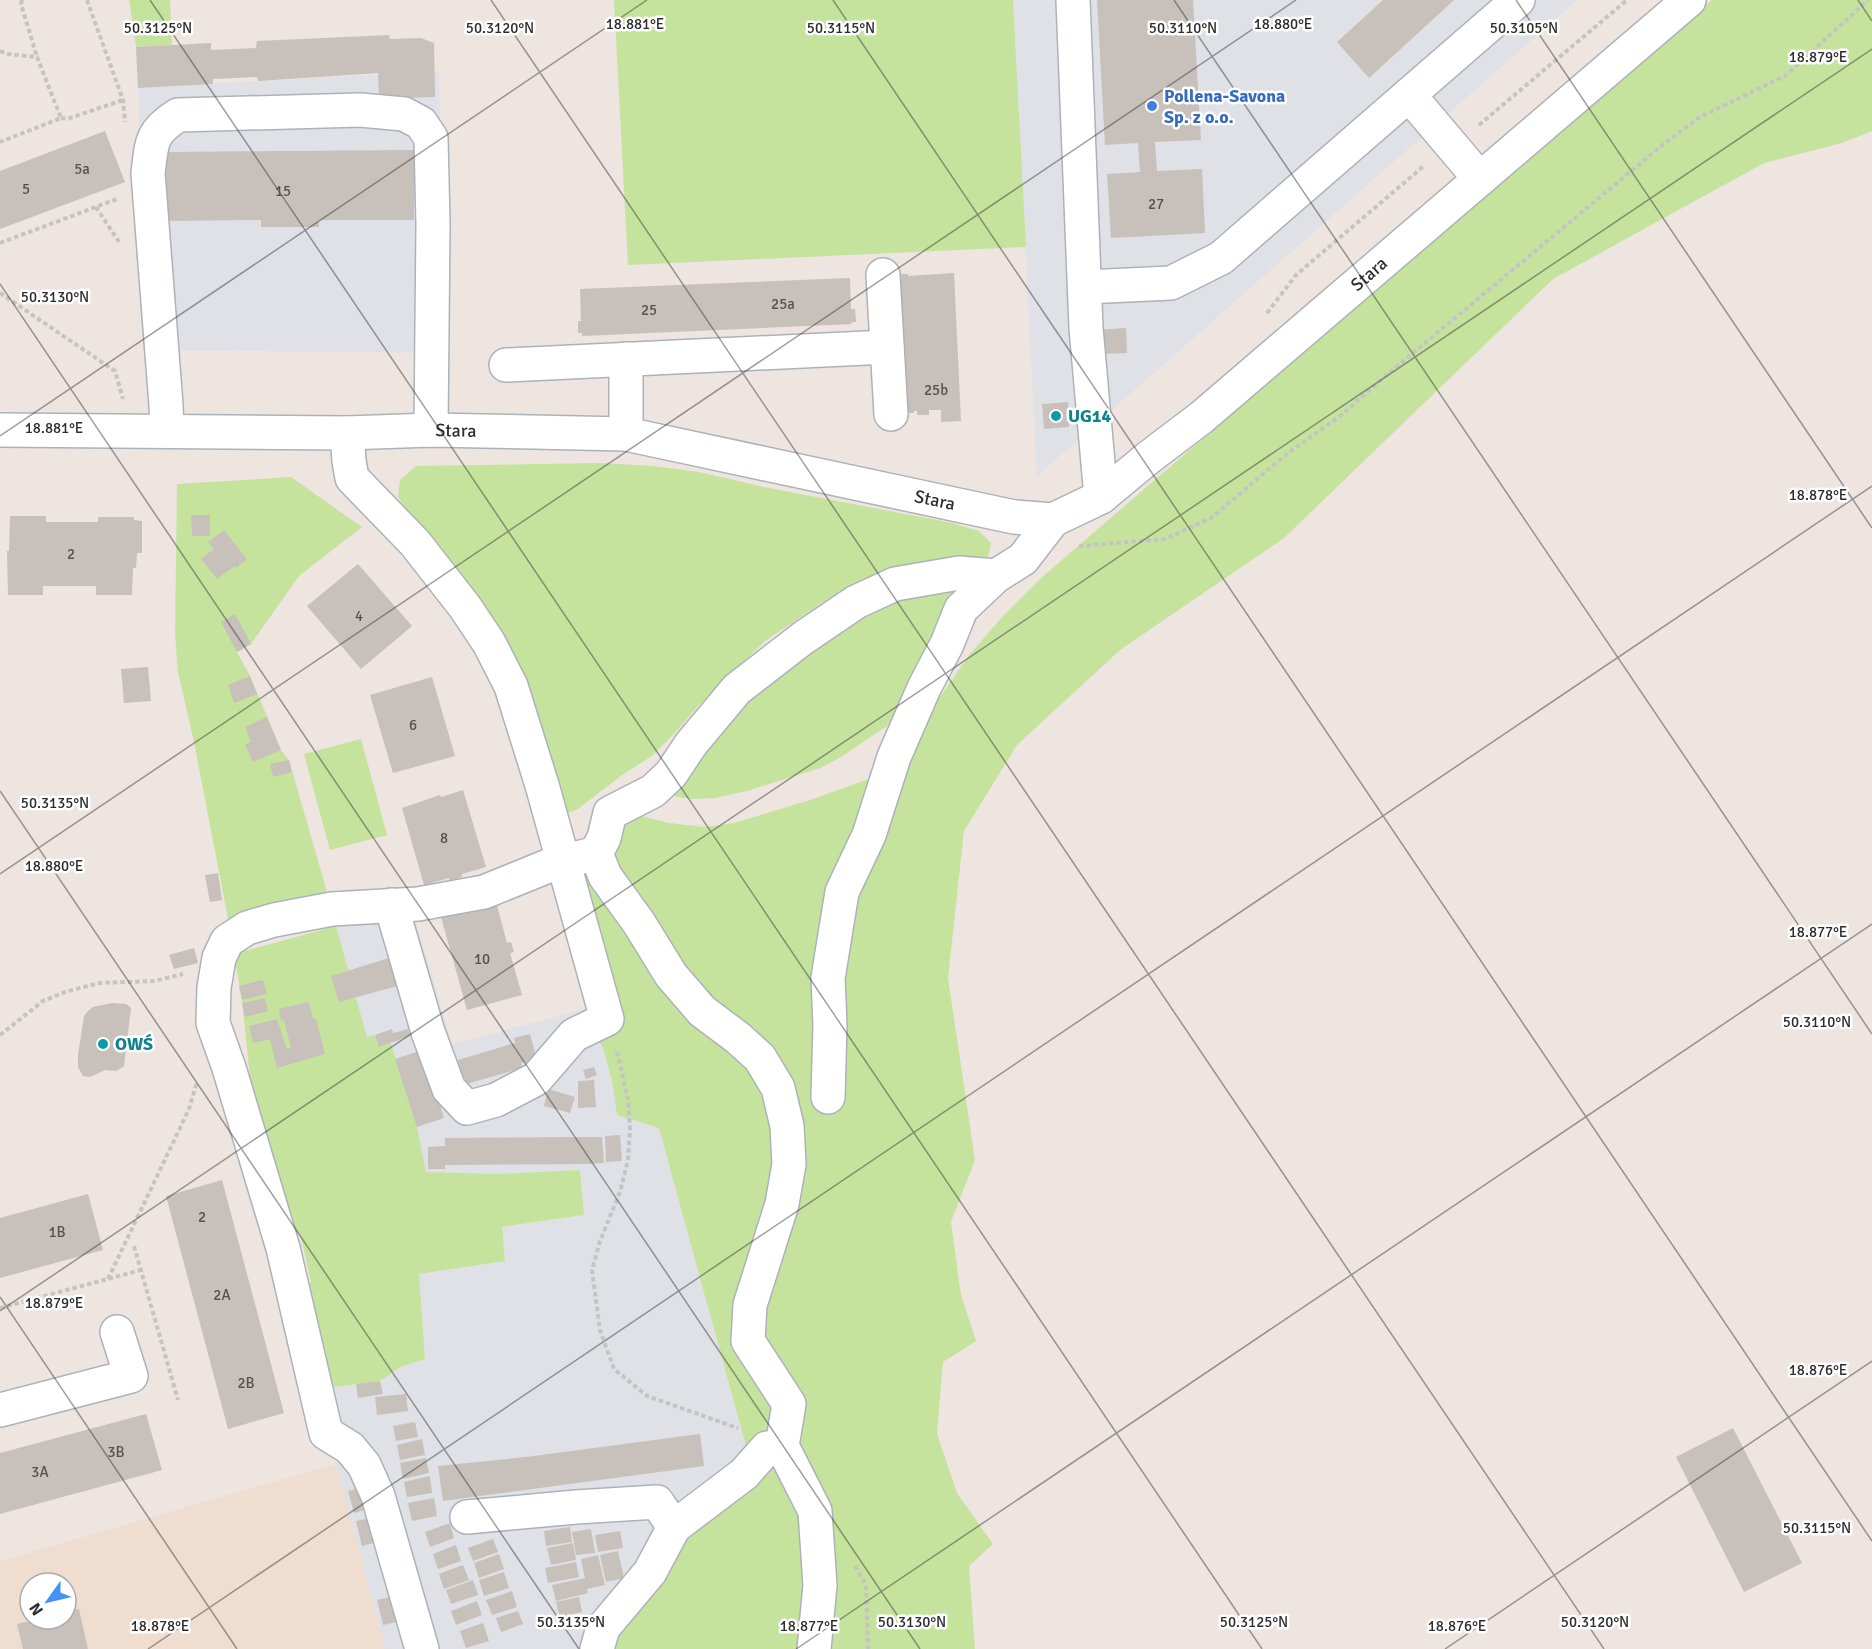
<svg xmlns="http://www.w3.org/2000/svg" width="1872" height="1649" font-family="Signika,sans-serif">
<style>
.industrial{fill:#e0e0e7}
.education{fill:#efddd0;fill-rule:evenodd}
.green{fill:#c6e39e}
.building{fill:#c7c0bb}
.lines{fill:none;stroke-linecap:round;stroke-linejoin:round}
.minor-casing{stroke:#adb2b9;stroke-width:36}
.path{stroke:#c4c4c4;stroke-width:4;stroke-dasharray:4.5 3;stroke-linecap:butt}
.minor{stroke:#fff;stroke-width:33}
.ticks{fill:none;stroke:#2d2d2d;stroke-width:1.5;stroke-opacity:0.45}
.shop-dot{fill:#3f7fe0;stroke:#fff;stroke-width:2}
.culture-dot{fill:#0f9aa8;stroke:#fff;stroke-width:2}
.labels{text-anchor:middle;stroke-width:5;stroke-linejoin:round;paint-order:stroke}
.number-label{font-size:15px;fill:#545250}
.shop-label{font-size:18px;font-weight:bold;fill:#366cbe;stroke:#fff;text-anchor:start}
.street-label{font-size:18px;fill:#2d2d2d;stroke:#fff}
.culture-label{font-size:18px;font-weight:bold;fill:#0d838f;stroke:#fff;text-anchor:start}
.ticks-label{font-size:15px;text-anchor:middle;fill:#2d2d2d;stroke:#fff;stroke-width:5;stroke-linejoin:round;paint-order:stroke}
</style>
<rect width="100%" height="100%" fill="#eee4e0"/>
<path class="industrial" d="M1013,0H1577L1037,476Z
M439,71L444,353L148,350L138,88Z
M413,912L452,1044L582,1010L603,1048L612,1081L617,1114L659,1128L752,1468L611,1649H385L336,1464L327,1388L380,1381L400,1367L425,1359L419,1274L505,1261L501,1227L584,1215L580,1170L498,1174L426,1173L417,1127L391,1043L379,1047L367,1037L336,926Z"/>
<path class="education" d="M336,1464L385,1649H0V1561ZM30,1583H66V1619H30Z"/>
<path class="green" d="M129,0H170L172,45L136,47Z
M614,0H1013L1026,247L628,265Z
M1712,0H1872V131L1842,143L1764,163L1553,279L1284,538L1120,650L1017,745L964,831L948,978L975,1160L951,1222L961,1295L976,1341L943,1362L937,1434L957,1493L993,1544L969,1566L975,1649H611L628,1618L681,1538L752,1468L659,1128L617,1115L612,1081L603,1048L582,1010L615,1002L576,848L586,838L638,815L669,823L705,827L734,823L810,800L866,780L910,753L935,704L970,654L1003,616L1041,578Z
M600,463L653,466L699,472L764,487L952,523L979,531L991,543L988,557L973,561L882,576L851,586L826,600L765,641L698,706L674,734L652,756L622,775L578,809L566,814L411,516L398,497L400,480L416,466Z
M291,477L362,527L299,576L251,644L237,652L250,676L281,750L289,760L327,892L228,919L194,742L178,672L175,635L177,484Z
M959,589L955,629L887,726L841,757L820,768L747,791L715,798L692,799L658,794L752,693L875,606Z
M361,739L387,835L330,850L304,754Z
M336,926L367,1037L375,1035L379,1047L391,1043L417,1127L426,1172L498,1174L580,1170L584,1215L502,1227L505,1261L419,1274L425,1359L400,1367L380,1381L327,1388L304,1285L311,1282L300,1233H292L250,1077L242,1000L234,954Z"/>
<path class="building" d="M1097,0H1193L1201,140L1155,142L1157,171L1202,169L1205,233L1111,238L1107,174L1140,172L1138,143L1105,145Z
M1383,0H1454L1369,78L1337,42Z
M389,35L390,39L421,38L434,43L435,97L379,99L378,73L258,81L257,77L213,79V84L138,88L136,47L211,43V50L256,48L257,41Z
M105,131L125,182L0,229V171Z
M414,150V220H319V227H261V220L167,221L166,152Z
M954,273L961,421L941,422V410H929V415H917V411H914V413H903L898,274H908V276Z
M850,278L851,309H855L856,322H851L852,324L582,336V333H578V321H581L580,289Z
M1126,328L1127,353L1100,354L1098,330Z
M1068,402L1069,427L1044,429L1042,404Z
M191,515H210V536H192Z
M10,516H46V522H98V517H134V520L142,521V553H137L136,568H133L132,595H96V586H43V595H8L7,551H9Z
M224,530L247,559L236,568L235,566L217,579L201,559L214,549L208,542Z
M358,564L412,626L361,669L307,606Z
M235,614L251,644L237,652L221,622Z
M148,667L151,701L124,703L121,669Z
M250,676L257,694L234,703L228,685Z
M432,677L455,756L393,773L370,695Z
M267,717L281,750L253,762L245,744L251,742L245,727Z
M289,760L292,772L273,777L270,764Z
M463,790L486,867L462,874V877L449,881V878L424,885L402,808L440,795L441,797Z
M218,873L222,900L210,902L205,875Z
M496,902L507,943L511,942L514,952L510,953L522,995L467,1010L441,917Z
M194,948L198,963L174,969L169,955Z
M389,958L397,986L339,1002L331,976Z
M263,980L267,994L242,1000L239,986Z
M265,998L268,1011L245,1017L242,1003Z
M309,1002L313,1019H316L325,1054L277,1068L270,1039L253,1043L249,1026L277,1019L287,1049L291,1048L284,1020L281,1021L279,1009Z
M112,1003L126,1004L131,1008L124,1066L117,1071L105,1070L90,1077L83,1076L78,1067V1055L84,1016L88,1011L93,1007Z
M392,1029L393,1033L408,1029L410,1036L379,1047L375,1035Z
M530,1034L537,1060L521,1063L522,1068L456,1087L448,1063L515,1043L514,1038Z
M423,1050L444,1118L417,1127L395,1059Z
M594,1067L597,1075L586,1079L583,1070Z
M594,1080L596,1107L578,1108V1081Z
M548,1089L575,1097L570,1113L544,1106Z
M620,1135L622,1161L606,1162L605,1136Z
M602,1137L604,1163L587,1164L445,1165V1169H428V1147L445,1146V1138Z
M222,1180L284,1413L228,1429L166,1196Z
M88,1194L103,1250L0,1278V1218Z
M380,1381L383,1394L358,1398L356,1384Z
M406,1394L408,1411L377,1415L375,1397Z
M146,1414L162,1470L0,1514V1453Z
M415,1422L418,1437L396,1441L393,1426Z
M1733,1428L1802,1563L1744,1592L1676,1457Z
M700,1434L704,1466L443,1501L438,1466L526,1457Z
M422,1439L425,1455L400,1460L397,1445Z
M426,1458L429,1473L403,1479L400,1463Z
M430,1476L432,1493L407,1497L404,1482Z
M363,1487L368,1509L354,1513L348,1491Z
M434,1498L437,1516L412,1521L408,1503Z
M370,1518L377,1542L362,1546L356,1521Z
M450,1523L454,1538L430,1547L425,1532Z
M570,1527L572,1542L546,1546L544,1531Z
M591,1529L595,1553L576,1555L572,1532Z
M620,1531L623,1548L598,1552L595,1535Z
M493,1539L498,1552L473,1561L468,1548Z
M573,1543L576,1560L551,1565L547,1548Z
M456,1545L461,1561L438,1569L433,1554Z
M618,1551L624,1578L606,1582L600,1555Z
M499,1554L504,1569L479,1578L474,1563Z
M598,1555L605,1585L587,1589L588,1593L556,1601L552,1585L585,1578L581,1559Z
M576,1562L579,1577L548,1583L545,1568Z
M463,1565L469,1580L444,1589L439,1574Z
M504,1572L509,1588L484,1596L479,1580Z
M473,1580L478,1595L451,1604L446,1590Z
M512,1591L517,1607L492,1615L486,1600Z
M391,1597L396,1622L383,1625L377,1600Z
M579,1597L582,1612L560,1617L556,1602Z
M477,1601L482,1615L456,1625L451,1611Z
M79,1609L88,1649H23L17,1624L39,1619H66V1612Z
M518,1611L523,1624L501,1632L496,1618Z
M483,1623L489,1641L466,1648L460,1631Z"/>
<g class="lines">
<g class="minor-casing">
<g id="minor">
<path d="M1073,0L1086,328L1101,497"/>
<path d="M1409,95L1480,179"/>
<path d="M883,275L891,414"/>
<path d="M1085,287L1171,283L1221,258L1518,0"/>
<path d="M626,359V434"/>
<path d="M506,365L887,347"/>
<path id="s1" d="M0,430L347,433L431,430L626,434L1014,517L1053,520L1101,497L1148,458L1202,417L1689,0"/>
<path d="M167,430L166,405L148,173C152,142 150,133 178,115L360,110L404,114L421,123L431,138L433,224L431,430"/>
<path d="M347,433L349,461L352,478L415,543L465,607L489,643L511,686L542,785L607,1019L574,1035L536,1079L496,1100L467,1108L449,1089L428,1032L391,905"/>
<path d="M596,853L605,876L639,923L671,975L702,1011L738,1038L760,1058L778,1088L787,1126L789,1164L782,1204L750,1305L748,1341L789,1404L782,1446L815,1511L820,1585L814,1649"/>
<path d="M828,1097L830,1025L828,978L842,892L869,835L894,757L924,688L947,644L961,609L996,576L1023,559L1053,520"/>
<path d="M0,1410L131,1376L117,1332"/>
<path d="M467,1517L576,1507L657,1502L674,1527L650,1572L603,1628L597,1649"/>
<path d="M674,1527L744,1474L767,1448L782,1446"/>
<path d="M422,1649L378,1496L364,1465L350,1448L326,1433L283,1248L229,1068L213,1023L214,988L219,958L227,941L247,928L274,920L332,909L418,904L484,892L548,866L596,853L604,838L610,813L653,791L671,774L691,744L737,689L803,638L856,602L895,584L959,573L996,576"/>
</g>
</g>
<path class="path" d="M22,0L21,4L37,57
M87,0L123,100L125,122
M0,51L8,54L37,57L61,118L0,142
M61,118L67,119L123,100
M1479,125L1627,0
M96,207L119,242
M0,243L117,199
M0,293L115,371L123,399
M1267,313L1296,275L1425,165
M1079,546L1165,539L1211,518L1288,453L1339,417L1383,378L1660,147L1700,117L1785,76L1868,0
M0,1035L43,1001L65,992L99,983L154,981L183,974
M617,1052L628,1099L630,1129L628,1160L620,1192L600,1241L592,1270L600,1330L614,1369L647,1396L738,1428
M134,1246L178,1400
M108,1279L189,1109L197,1082
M0,1308L141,1270
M855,1566L866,1585L868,1649"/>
<use href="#minor" class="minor"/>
</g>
<path class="ticks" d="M150,0L1262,1649M491,0L1604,1649M833,0L1872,1541M1174,0L1872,1034M1516,0L1872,528M1858,0L1872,21M0,284L920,1649M0,436L647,0M0,791L579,1649M0,874L1296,0M0,1297L237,1649M0,1311L1872,49M148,1649L1872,486M796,1649L1872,924M1445,1649L1872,1361"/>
<circle class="shop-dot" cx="1152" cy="106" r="6"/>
<g class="culture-dot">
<circle cx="1056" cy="416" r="6"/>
<circle cx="103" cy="1044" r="6"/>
</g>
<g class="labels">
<g class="number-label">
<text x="82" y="174">5a</text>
<text x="26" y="194">5</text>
<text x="283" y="196">15</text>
<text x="1156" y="209">27</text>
<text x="783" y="309">25a</text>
<text x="649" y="315">25</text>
<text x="936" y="395">25b</text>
<text x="71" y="559">2</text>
<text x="359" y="621">4</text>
<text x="413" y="730">6</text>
<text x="444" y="843">8</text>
<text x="482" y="964">10</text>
<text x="202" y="1222">2</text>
<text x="57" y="1237">1B</text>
<text x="222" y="1300">2A</text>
<text x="246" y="1388">2B</text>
<text x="116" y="1457">3B</text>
<text x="40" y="1477">3A</text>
</g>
<g class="shop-label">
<text x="1164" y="102">Pollena-Savona<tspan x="1164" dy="21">Sp. z o.o.</tspan></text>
</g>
<g class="street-label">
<text dy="6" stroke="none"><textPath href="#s1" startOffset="1464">Stara</textPath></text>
<text dy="6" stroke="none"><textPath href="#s1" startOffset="456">Stara</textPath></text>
<text dy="6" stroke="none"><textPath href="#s1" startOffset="942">Stara</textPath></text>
</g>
<g class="culture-label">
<text x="1068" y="422">UG14</text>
<text x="115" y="1050">OWŚ</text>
</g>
</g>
<g class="ticks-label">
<text x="635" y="29">18.881°E</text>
<text x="1283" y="29">18.880°E</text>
<text x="158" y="33">50.3125°N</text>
<text x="500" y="33">50.3120°N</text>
<text x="841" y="33">50.3115°N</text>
<text x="1183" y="33">50.3110°N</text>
<text x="1524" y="33">50.3105°N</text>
<text x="1818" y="62">18.879°E</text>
<text x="55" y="302">50.3130°N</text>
<text x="54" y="433">18.881°E</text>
<text x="1818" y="500">18.878°E</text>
<text x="55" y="808">50.3135°N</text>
<text x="54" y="871">18.880°E</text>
<text x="1818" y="937">18.877°E</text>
<text x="1817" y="1027">50.3110°N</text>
<text x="54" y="1308">18.879°E</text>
<text x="1818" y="1375">18.876°E</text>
<text x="1817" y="1533">50.3115°N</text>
<text x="571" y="1627">50.3135°N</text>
<text x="912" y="1627">50.3130°N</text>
<text x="1254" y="1627">50.3125°N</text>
<text x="1595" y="1627">50.3120°N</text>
<text x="160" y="1631">18.878°E</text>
<text x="809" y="1631">18.877°E</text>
<text x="1457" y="1631">18.876°E</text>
</g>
<g transform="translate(48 1601) rotate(236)"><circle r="28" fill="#ffffff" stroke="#ababab" stroke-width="1.5"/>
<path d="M0-4.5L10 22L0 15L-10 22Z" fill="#4492f6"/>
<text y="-9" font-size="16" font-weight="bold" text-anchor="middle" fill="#2d2d2d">N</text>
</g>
</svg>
